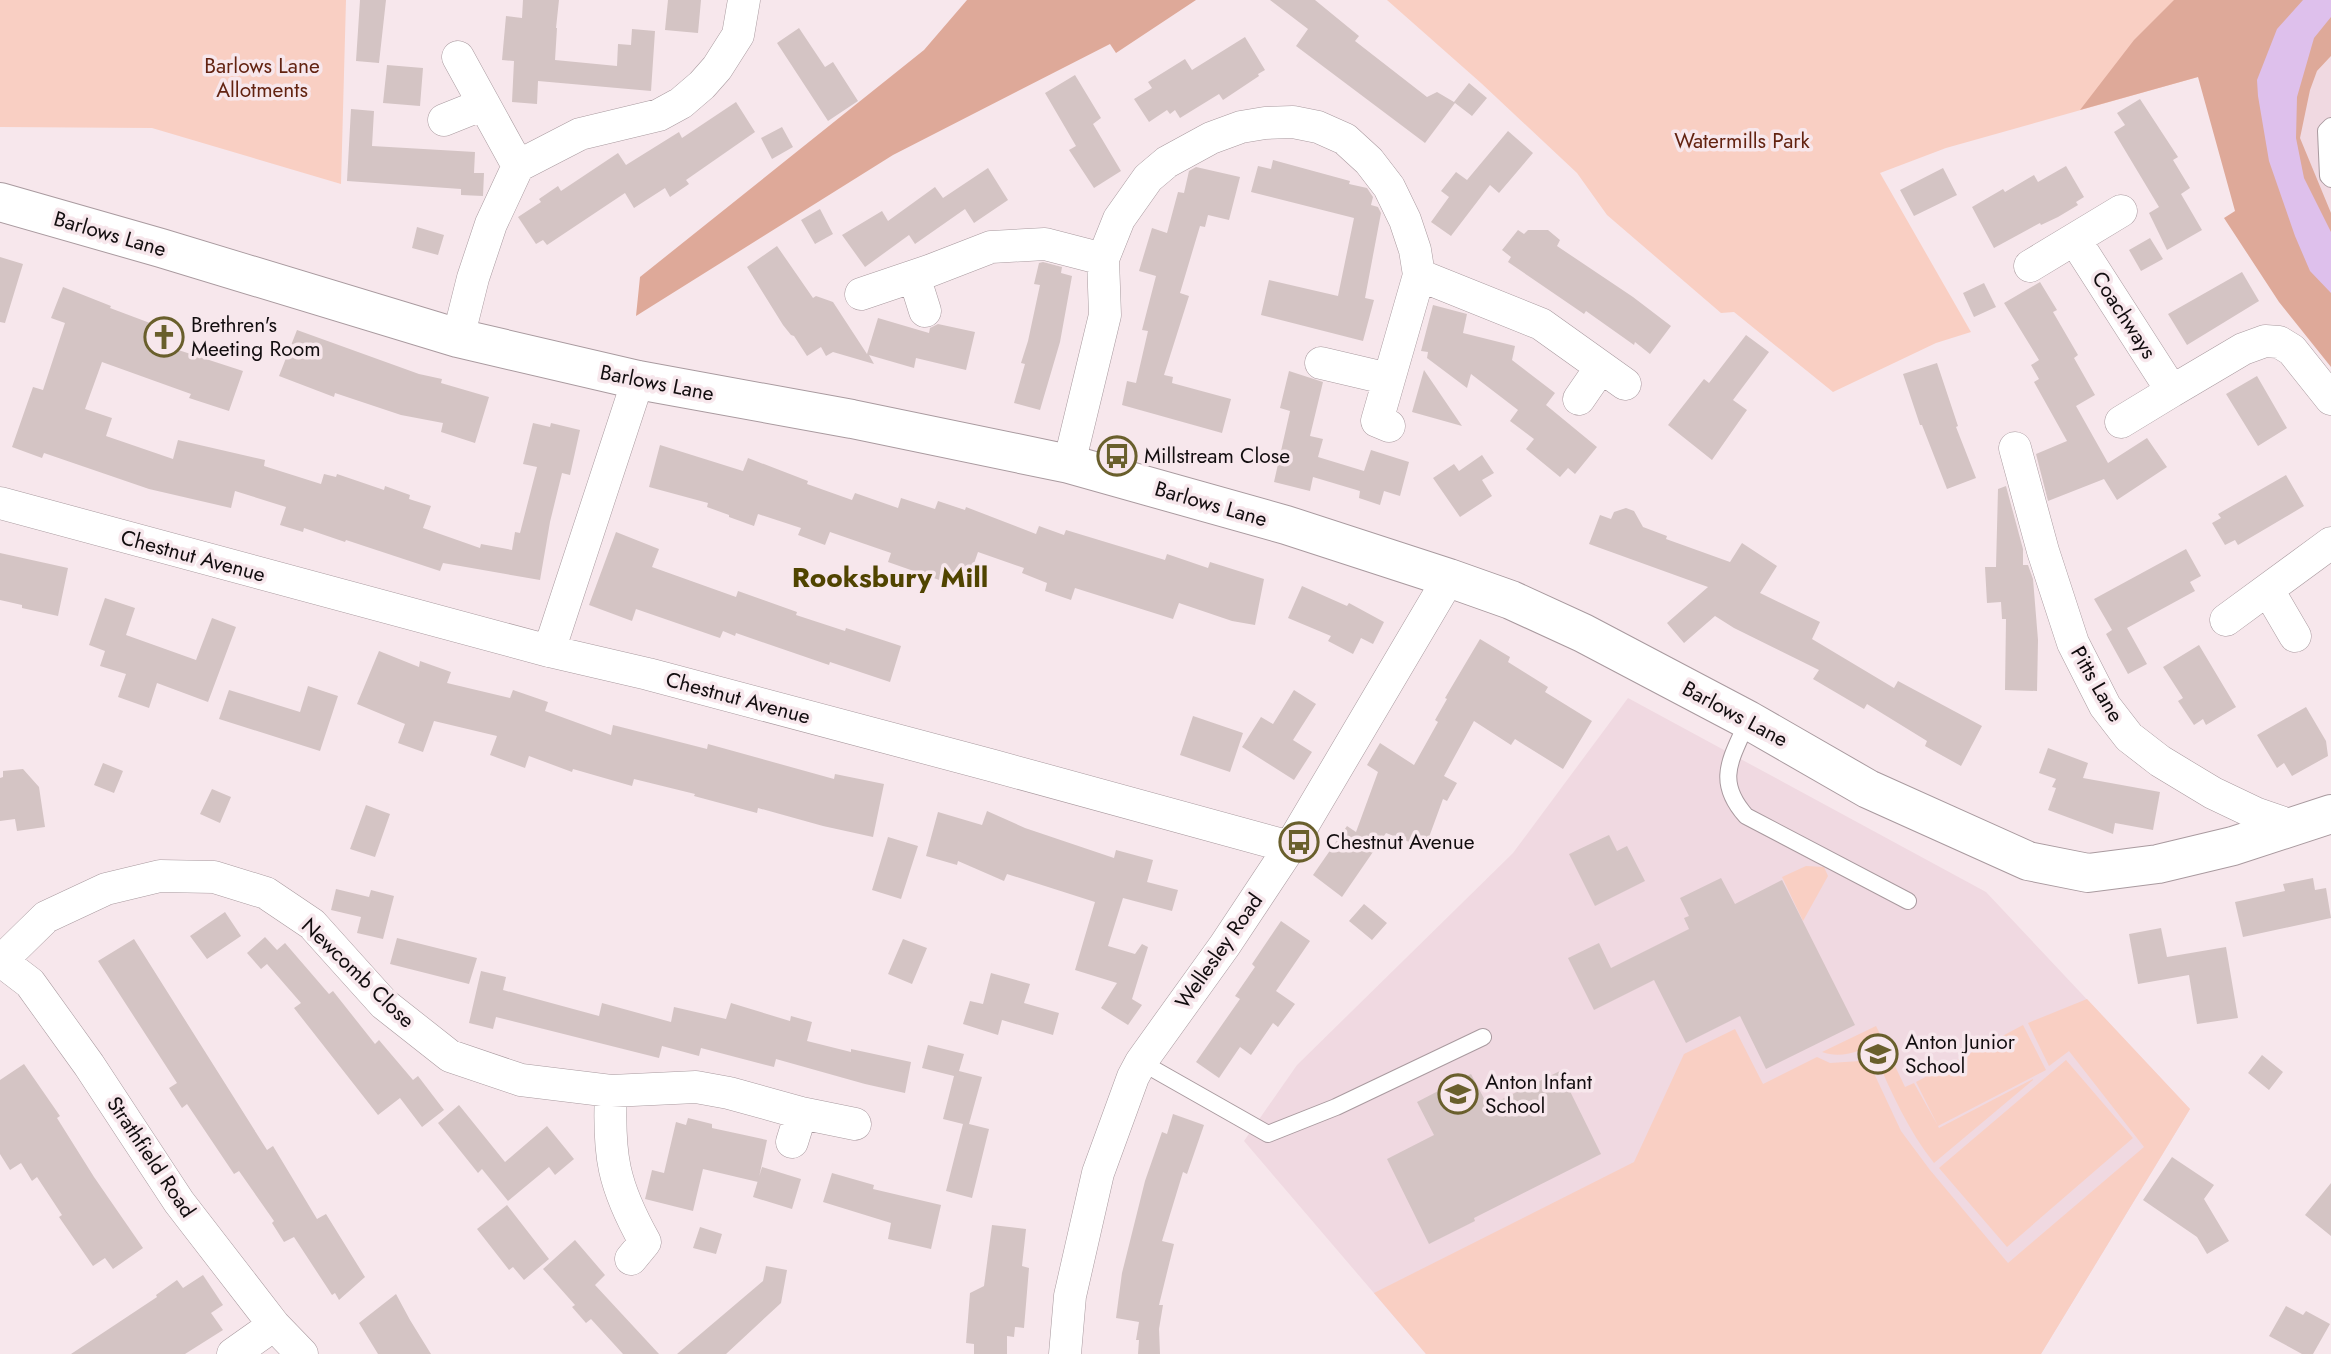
<svg xmlns="http://www.w3.org/2000/svg" width="2331" height="1354" font-family="Jost,sans-serif">
<style>
.built{fill:#f0d9e1}
.green{fill:#f9cfc3}
.forest{fill:#dea999}
.water{fill:#dec0ec}
.building{fill:#d4c4c4}
.lines{fill:none;stroke-linecap:round;stroke-linejoin:round}
.lane-casing{stroke:#a99a9f;stroke-width:18}
.street-casing{stroke:#a99a9f;stroke-width:33}
.secondary-casing{stroke:#a99a9f;stroke-width:40}
.lane{stroke:#fff;stroke-width:16}
.street{stroke:#fff;stroke-width:32}
.secondary{stroke:#fff;stroke-width:38}
.labels{text-anchor:middle;stroke-width:7;stroke-linejoin:round;paint-order:stroke}
.park-label{font-size:21px;fill:#632311;stroke:#f7e7ec}
.street-label{font-size:21px;fill:#120d0f;stroke:#f7e7ec}
.poi-label{font-size:21px;fill:#120d0f;stroke:#f7e7ec;text-anchor:start}
.district-label{font-size:28px;font-weight:bold;fill:#504400;stroke:#f7e7ec}
</style>
<rect width="100%" height="100%" fill="#f7e7ec"/>
<path class="built" d="M2331,56V243L2285,139L2317,71Z
M1628,698L1986,892L2190,1109L2041,1354H1426L1244,1141L1297,1065L1513,853Z"/>
<path class="green" d="M0,0H346L341,184L152,128L0,127Z
M1387,0H2331V56L2198,77L1946,148L1880,173L1971,332L1936,343L1833,392L1734,312L1721,313L1607,215L1577,173L1481,83Z
M1806,866L1824,867L1828,876L1803,921L1782,877Z
M2087,999L2190,1109L2041,1354H1426L1374,1293L1634,1162L1684,1054L1735,1029L1763,1084L1817,1057L1830,1063L1860,1061L1872,1069L1901,1131L1930,1170L2008,1263L2144,1147L2069,1051L2049,1066L2028,1023Z
M2023,1025L2046,1070L1938,1126L1939,1128L2033,1079V1080L1934,1163C1908,1130 1892,1094 1875,1055L1887,1049L1905,1087L1914,1083L1938,1126L1916,1082Z
M1876,1026L1883,1040C1864,1049 1843,1060 1822,1052Z
M2066,1060L2133,1138L2007,1247L1939,1168Z"/>
<path class="forest" d="M967,0H1196L1116,53L1110,44L893,155L636,316L640,277L924,50Z
M2174,0H2331V56L2317,71L2310,90L2300,138L2331,213V367L2279,302L2224,218L2235,211L2198,77L2080,110L2134,40Z"/>
<path class="water" d="M2303,0H2331V17L2314,38L2297,97L2296,138L2304,178L2331,232V293L2310,271L2295,236L2269,161L2258,96L2257,80L2277,29Z"/>
<path class="building" d="M360,0H386L379,63L356,61Z
M523,0H559L556,28H557L555,60L617,66L618,44L631,45L632,29L655,31L651,91L538,81L537,104L512,102L514,61L502,60L506,16L522,18Z
M668,0H701L698,33L665,30Z
M1270,0H1315L1359,36L1355,41L1427,97L1437,92L1454,102L1469,83L1487,98L1472,116L1455,103L1425,143L1296,46L1308,29Z
M799,28L825,67L833,62L858,101L828,121L777,43Z
M1245,37L1265,70L1258,74L1259,76L1223,100L1219,94L1180,118L1175,110L1170,114L1167,110L1149,122L1134,99L1152,88L1148,82L1185,59L1192,70Z
M387,65L423,68L420,106L383,103Z
M1075,75L1101,118L1093,124L1121,171L1094,188L1069,150L1076,146L1045,93Z
M2140,99L2178,157L2173,160L2190,188L2181,194L2202,230L2167,250L2149,213L2159,207L2114,132L2125,125L2117,113Z
M736,102L755,132L686,180L689,184L670,197L665,188L634,208L625,193L547,245L543,240L536,244L518,217L541,202L539,199L558,186L561,191L618,153L626,165L679,132L682,138Z
M351,109L374,111L372,146L475,152L474,173H484L483,196L461,195V189L347,181Z
M782,127L793,147L772,159L761,138Z
M1508,131L1533,153L1499,193L1490,185L1451,236L1431,222L1449,197L1441,191L1456,172L1467,180Z
M1273,160L1350,181L1349,184L1367,188L1373,197L1371,205L1378,207L1381,213L1365,298L1374,300L1363,341L1261,315L1269,280L1338,296L1354,218L1251,192L1258,166L1271,169Z
M2066,166L2084,197L2076,202L2078,205L2058,217L2041,225L2040,223L1994,248L1972,207L2003,189L2005,192L2034,175L2038,182Z
M1196,167L1240,177L1229,220L1208,215L1205,227L1200,226L1180,293L1189,296L1164,375L1173,377L1172,383L1231,399L1222,433L1122,405L1127,381L1136,383L1148,331L1142,330L1156,276L1139,271L1152,228L1167,233L1178,192L1184,193L1189,171Z
M988,168L1008,200L974,223L965,209L915,244L909,235L865,267L842,235L882,211L888,221L935,187L943,198Z
M1943,168L1957,195L1914,216L1900,190Z
M820,209L833,234L815,244L801,220Z
M417,227L444,235L438,255L412,248Z
M1518,230L1524,234L1528,230H1548L1560,240L1557,246L1633,297L1671,326L1650,354L1635,342L1634,345L1586,311L1584,314L1508,262L1511,257L1502,250Z
M2150,238L2163,259L2141,271L2129,250Z
M777,246L813,298L816,296L833,302L867,354L878,318L929,333L930,328L938,324L975,332L966,370L916,358L914,368L869,355L874,364L833,352L826,356L821,347L807,356L794,336L791,335L783,325L747,267Z
M0,257L23,264L5,323L0,322Z
M1043,262L1062,267L1061,273L1072,276L1060,342L1040,410L1014,403L1025,364L1021,363L1028,341L1040,285L1034,284L1039,263Z
M2242,272L2259,301L2187,345L2168,314Z
M2040,282L2057,310L2053,312L2078,355L2074,358L2095,395L2076,406L2108,463L2147,438L2167,467L2117,500L2104,479L2048,501L2036,454L2067,441L2034,382L2039,379L2031,365L2039,360L2004,303Z
M1984,283L1996,307L1974,317L1963,293Z
M63,287L111,306L110,308L174,332L169,347L243,371L229,411L189,398L191,394L102,362L85,409L112,418L106,436L173,459L178,440L265,460L264,466L321,484L324,474L336,477L337,474L384,490L385,486L410,495L409,499L431,506L423,528L480,548L481,544L512,550L515,532L520,533L537,467L523,464L533,423L550,427L551,423L580,430L570,475L562,473L550,522L540,580L443,563L440,571L346,540L345,542L304,528L303,532L280,525L286,507L235,491L231,508L149,489L44,453L42,458L12,447L33,387L43,390L65,323L51,318Z
M1433,305L1467,314L1463,333L1515,346L1512,360L1555,393L1546,405L1597,447L1575,474L1568,468L1560,477L1526,449L1534,439L1510,421L1518,410L1471,374L1467,388L1427,358L1428,352L1421,351Z
M297,330L419,374L442,379L441,383L489,397L475,443L441,432L443,423L401,415L335,393L334,397L279,376Z
M1746,335L1769,352L1733,400L1747,410L1712,460L1668,425L1704,379L1709,383Z
M1937,363L1958,426L1956,427L1976,478L1947,489L1922,425H1920L1903,374Z
M1424,370L1462,426L1412,412Z
M1289,371L1323,382L1310,436L1323,439L1318,457L1364,471L1371,450L1409,462L1400,496L1384,491L1380,505L1359,498L1360,491L1313,477L1310,491L1274,482L1290,411L1280,408Z
M2257,376L2287,428L2258,446L2226,394Z
M660,445L743,471L748,458L808,481L807,484L852,500L855,493L898,508L901,498L935,509L938,501L965,510L966,507L1036,534L1039,526L1064,535L1066,530L1165,560L1167,554L1208,568L1210,562L1264,579L1255,625L1232,621L1179,603L1173,619L1075,588L1071,600L1045,591L1047,583L1022,573L1024,568L978,552L965,589L888,562L891,553L830,532L825,545L798,535L801,528L758,514L754,526L729,517V515L707,507L708,503L649,487Z
M1482,455L1494,473L1482,480L1492,496L1460,517L1433,478L1454,464L1459,471Z
M2286,475L2304,506L2238,545L2235,540L2225,545L2212,523L2221,518L2218,514Z
M2006,486L2023,549V565H2028L2033,579L2038,640L2037,691L2005,690L2006,619H2002L2001,602L1987,603L1985,567H1996L1998,489Z
M1626,508L1634,511L1643,527L1667,536L1666,539L1730,562L1742,543L1777,566L1760,593L1820,622L1812,639L1894,688L1898,681L1982,726L1961,766L1925,746L1927,741L1867,704L1864,709L1813,679L1819,670L1734,628L1715,616L1684,643L1667,623L1708,587L1589,544L1600,515L1611,519L1614,512Z
M616,532L659,549L652,567L736,597L738,591L797,612L796,615L845,631L846,628L901,646L890,682L830,662L829,665L736,633L735,636L723,631L720,638L636,609L632,621L589,605Z
M2186,549L2201,576L2190,582L2195,591L2127,628L2147,664L2128,674L2106,634L2112,630L2094,599Z
M0,553L68,568L58,616L22,608V605L0,600Z
M1302,586L1347,606L1349,603L1384,622L1373,644L1361,638L1353,654L1328,641L1331,636L1288,618Z
M105,598L135,608L126,635L196,660L212,618L236,627L208,702L157,683L149,708L118,697L126,674L100,666L105,651L89,645Z
M1480,639L1510,657L1508,662L1548,687L1545,692L1592,721L1563,769L1515,739L1511,745L1474,721L1444,776L1457,783L1447,801L1443,799L1425,848L1386,833L1342,897L1313,875L1347,826L1356,832L1378,772L1367,765L1380,743L1414,765L1438,722L1435,720L1447,699L1445,698Z
M2199,645L2236,707L2206,725L2203,719L2194,725L2178,701L2183,698L2163,667Z
M379,651L419,667L420,661L451,672L447,683L510,698L513,690L548,702L545,711L611,735L613,725L707,749L708,744L834,779L835,774L884,784L873,837L823,826L758,808L757,813L694,796L695,794L634,779L632,786L573,769L572,772L529,756L525,768L490,755L497,736L434,721L423,752L398,743L405,724L357,704Z
M308,686L338,696L320,751L219,719L229,690L300,712Z
M1294,690L1316,704L1293,740L1312,752L1294,780L1242,747L1261,717L1273,724Z
M2306,707L2326,741L2328,756L2292,776L2284,763L2277,768L2257,735Z
M1193,716L1243,733L1230,772L1180,755Z
M2048,748L2088,763L2083,778L2160,792L2153,830L2115,823L2113,834L2048,810L2056,788L2052,787L2056,779L2039,773Z
M103,763L123,771L114,793L94,785Z
M23,769L39,787L45,827L17,831L15,819L0,821V778L3,777V771Z
M212,789L231,797L220,823L200,814Z
M366,805L390,814L375,857L350,849Z
M987,811L1025,828L1114,858L1116,850L1153,860L1147,882L1178,890L1172,911L1123,898L1108,946L1135,954L1142,944L1148,947L1132,999L1142,1005L1128,1025L1101,1008L1117,983L1075,970L1095,902L1007,874L1004,881L958,861L957,865L926,856L938,812L982,825Z
M1609,835L1617,851L1627,846L1645,881L1595,906L1569,854Z
M888,837L918,846L901,899L872,890Z
M1721,878L1735,904L1782,880L1855,1025L1766,1069L1740,1016L1686,1043L1654,980L1594,1010L1568,958L1599,943L1611,968L1689,929L1684,918L1689,916L1680,898Z
M2313,878L2315,890L2326,888L2331,918L2243,937L2235,902L2285,891L2283,884Z
M336,889L369,897L371,890L394,896L383,939L357,933L361,917L331,910Z
M1364,904L1387,923L1372,940L1349,921Z
M225,912L241,936L207,959L190,936Z
M1281,921L1310,941L1276,991L1295,1004L1278,1027L1273,1023L1251,1055L1240,1047L1219,1078L1196,1062L1240,999L1235,996L1255,967L1252,964Z
M2161,928L2167,957L2226,947L2238,1018L2197,1024L2189,975L2138,984L2129,934Z
M265,937L277,950L285,943L329,994L333,991L375,1044L379,1040L413,1080L418,1076L444,1110L422,1127L400,1098L378,1115L294,1008L301,1003L267,964L261,969L247,953Z
M397,938L477,958L469,984L390,964Z
M134,939L267,1150L273,1146L317,1219L326,1214L365,1277L339,1300L335,1293L332,1295L294,1237L284,1242L272,1223L274,1221L239,1171L234,1174L187,1104L182,1108L169,1088L177,1083L98,961Z
M903,939L927,948L912,984L888,974Z
M481,971L506,977L503,990L599,1016L602,1003L671,1022L674,1007L726,1019L731,1003L790,1021L791,1016L812,1022L807,1041L851,1052V1049L911,1062L905,1093L865,1084L776,1059L774,1067L701,1048L699,1056L662,1046L659,1058L496,1017L493,1029L469,1023Z
M991,973L1030,984L1024,1003L1059,1013L1053,1035L1002,1020L998,1035L963,1024L970,1001L983,1004Z
M928,1045L964,1054L959,1071L982,1077L969,1124L989,1129L972,1198L946,1191L963,1124L943,1119L954,1076L922,1068Z
M2262,1055L2283,1072L2269,1090L2248,1073Z
M24,1064L60,1116L57,1118L94,1177L143,1248L113,1269L105,1258L93,1266L59,1217L62,1215L37,1177L32,1181L21,1163L10,1170L0,1154V1080Z
M1560,1071L1601,1154L1474,1218L1475,1221L1429,1244L1387,1159L1434,1135L1417,1102L1471,1074L1488,1106Z
M459,1105L505,1162L547,1126L574,1159L555,1175L549,1167L508,1201L482,1169L478,1173L438,1123Z
M1173,1114L1204,1125L1187,1174L1183,1172L1162,1241L1174,1244L1159,1305H1163L1159,1329L1160,1354H1138L1139,1340H1136L1139,1322L1116,1318L1122,1273L1145,1181L1162,1132L1167,1134Z
M688,1118L712,1124V1128L767,1140L758,1182L703,1169L693,1211L645,1199L652,1170L664,1173L676,1122L686,1125Z
M2172,1157L2214,1185L2204,1199L2229,1241L2207,1254L2197,1237L2143,1200Z
M762,1167L801,1179L792,1209L753,1197Z
M832,1173L874,1185L873,1189L941,1205L931,1249L888,1239L891,1223L823,1202Z
M2331,1183V1236L2305,1215Z
M507,1205L549,1259L524,1280L513,1267L509,1270L477,1229Z
M992,1225L1026,1229L1022,1266L1029,1268L1024,1328L1015,1327L1014,1337L1007,1336V1354H974V1344L966,1343L970,1293L984,1286Z
M700,1227L722,1234L716,1254L693,1248Z
M575,1240L605,1275L595,1285L659,1354H623L591,1319L586,1323L572,1307L575,1305L543,1269Z
M766,1266L787,1270L781,1303L726,1354H677L763,1281Z
M203,1275L223,1305L211,1313L223,1330L185,1354H71L157,1297L156,1295L177,1280L183,1288Z
M396,1294L410,1320L431,1354H378L359,1323Z
M2286,1306L2303,1315L2306,1311L2330,1324L2313,1354H2302L2269,1336Z"/>
<g class="lines">
<g class="lane-casing">
<path id="lane" d="M2331,126L2326,131L2328,176L2331,179
M1748,720C1732,758 1714,780 1746,816L1908,901
M1141,1062L1268,1134L1336,1107L1483,1037"/>
</g>
<g class="street-casing">
<path id="street" d="M458,57L518,166
M444,120L484,104
M2075,240L2172,391L2243,349L2265,341L2279,342L2292,350L2331,399
M2030,266L2121,211
M1419,275L1541,324L1625,384
M914,276L925,311
M861,294L929,271L991,247L1045,244L1103,259
M458,338L473,278L491,224L518,166L580,134L659,115L681,103L702,85L717,68L738,35L744,0
M1321,363L1389,379
M1579,399L1601,367
M2121,422L2172,391
M2015,448L2043,551L2073,643L2105,706L2129,737L2160,761L2213,793L2255,813L2295,827
M1069,464L1105,315L1103,259L1119,219L1148,178L1167,162L1211,138L1241,127L1265,123L1293,122L1318,127L1345,139L1369,161L1389,187L1405,220L1415,250L1419,275L1377,421L1389,426
M0,503L549,651L648,674L994,766L1290,847
M2268,590L2295,636
M2226,620L2331,543
M549,651L638,380
M0,960L30,983L89,1065L179,1202L274,1325L302,1354
M1,961L46,917L106,889L160,876L214,877L266,893L312,924L384,1004L450,1056L521,1080L611,1091L696,1087L729,1093L801,1113L855,1124
M611,1091C608,1155 613,1185 645,1242L631,1259
M792,1142L801,1113
M233,1354L274,1325
M1065,1354L1070,1296L1098,1173L1133,1077L1141,1062L1225,945L1290,847L1449,578"/>
</g>
<g class="secondary-casing">
<path id="secondary" d="M0,202L161,248L458,338L638,380L852,419L1069,464L1286,525L1449,578L1511,600L1583,633L1748,720L1868,789L2028,861L2088,873L2158,864L2233,846L2331,814"/>
</g>
<use href="#lane" class="lane"/>
<use href="#street" class="street"/>
<use href="#secondary" class="secondary"/>
</g>
<defs>
<g id="church-ring" transform="scale(2.0125)"><circle r="9.5" fill="#f7e7ec" stroke="#695f2c" stroke-width="1.5"/><path d="M-1.2-6h2.4v3.5h3.3v2.4h-3.3V6h-2.4V-.1h-3.3v-2.4h3.3Z" fill="#695f2c"/></g>
<g id="bus-ring" transform="scale(2.0125)"><circle r="9.5" fill="#f7e7ec" stroke="#695f2c" stroke-width="1.5"/><path d="M-5-6H5V4H4V6H2V4H-2V6H-4V4H-5ZM-3.5-4V0h7V-4ZM-3.5 1.2v1.5H-2V1.2ZM2 1.2v1.5H3.5V1.2Z" fill="#695f2c"/></g>
<g id="school-ring" transform="scale(2.0125)"><circle r="9.5" fill="#f7e7ec" stroke="#695f2c" stroke-width="1.5"/><path d="M0-5L7-2L0 1L-7-2ZM-4 1L0 2.5L4 1V4Q0 6-4 4Z" fill="#695f2c"/></g>
</defs>
<g fill-rule="evenodd">
<use href="#church-ring" x="164" y="337"/>
<use href="#bus-ring" x="1117" y="456"/>
<use href="#bus-ring" x="1299" y="842"/>
<use href="#school-ring" x="1878" y="1054"/>
<use href="#school-ring" x="1458" y="1094"/>
</g>
<g class="labels">
<g class="park-label">
<text x="262" y="73">Barlows Lane<tspan x="262" dy="24">Allotments</tspan></text>
<text x="1742" y="148">Watermills Park</text>
</g>
<g class="street-label">
<text transform="translate(110 234) rotate(16)" y="7">Barlows Lane</text>
<text transform="translate(2124 315) rotate(57)" y="7">Coachways</text>
<text transform="translate(657 383) rotate(11)" y="7">Barlows Lane</text>
<text transform="translate(1211 504) rotate(16)" y="7">Barlows Lane</text>
<text transform="translate(193 556) rotate(15)" y="7">Chestnut Avenue</text>
<text transform="translate(2097 684) rotate(60)" y="7">Pitts Lane</text>
<text transform="translate(738 698) rotate(15)" y="7">Chestnut Avenue</text>
<text transform="translate(1735 714) rotate(28)" y="7">Barlows Lane</text>
<text transform="translate(1219 951) rotate(-55)" y="7">Wellesley Road</text>
<text transform="translate(358 973) rotate(44)" y="7">Newcomb Close</text>
<text transform="translate(151 1157) rotate(56)" y="7">Strathfield Road</text>
</g>
<g class="poi-label">
<text x="191" y="332">Brethren's<tspan x="191" dy="24">Meeting Room</tspan></text>
<text x="1144" y="463">Millstream Close</text>
<text x="1326" y="849">Chestnut Avenue</text>
<text x="1905" y="1049">Anton Junior<tspan x="1905" dy="24">School</tspan></text>
<text x="1485" y="1089">Anton Infant<tspan x="1485" dy="24">School</tspan></text>
</g>
<g class="district-label">
<text x="890" y="587">Rooksbury Mill</text>
</g>
</g>
</svg>
